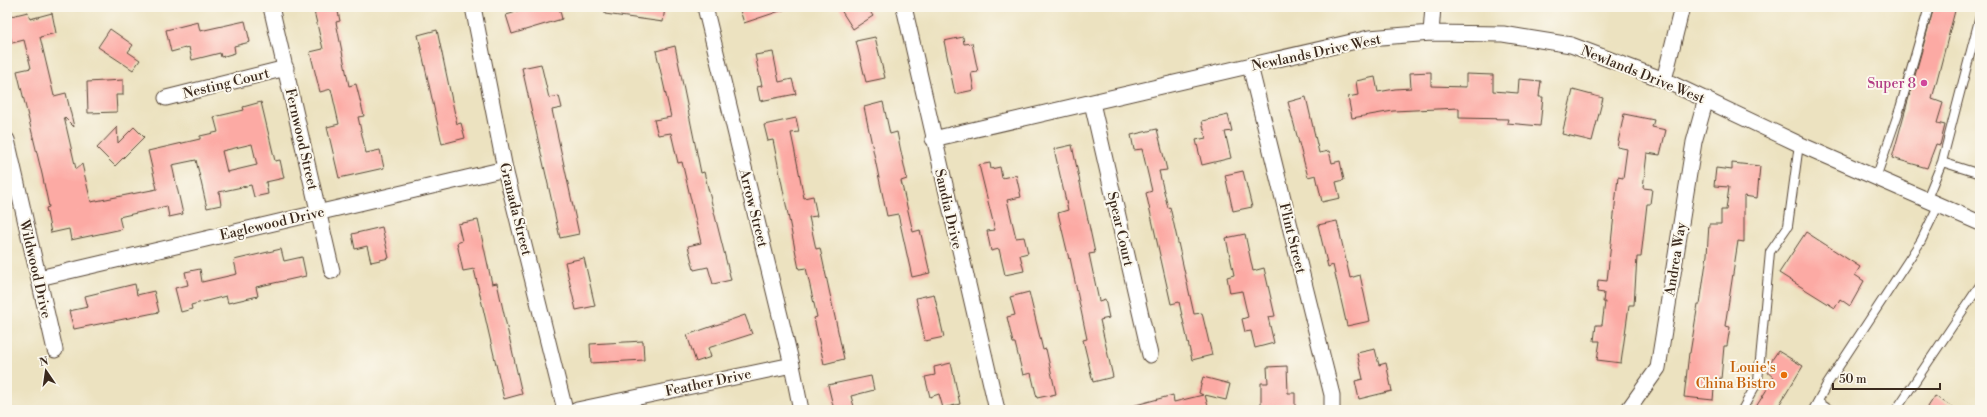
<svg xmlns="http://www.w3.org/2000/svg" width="1987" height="417" font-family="'Libre Bodoni',serif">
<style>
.building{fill:#fcaaa4;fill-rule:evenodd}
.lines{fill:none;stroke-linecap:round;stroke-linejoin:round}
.service-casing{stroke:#564636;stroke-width:10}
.minor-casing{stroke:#564636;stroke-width:17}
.service{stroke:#fff;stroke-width:8}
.minor{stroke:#fff;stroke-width:15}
.hotel-dot{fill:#d1479c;stroke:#fbf7ec;stroke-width:1.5}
.food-dot{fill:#e8710a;stroke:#fbf7ec;stroke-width:1.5}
.labels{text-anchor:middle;stroke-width:4;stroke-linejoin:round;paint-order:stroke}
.street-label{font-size:14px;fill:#3b2a1e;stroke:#fbf7ec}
.hotel-label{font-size:14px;fill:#b23c85;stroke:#fbf7ec;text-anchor:end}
.food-label{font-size:14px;fill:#c56008;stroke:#fbf7ec;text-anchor:end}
</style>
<rect width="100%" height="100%" fill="#fbf7ec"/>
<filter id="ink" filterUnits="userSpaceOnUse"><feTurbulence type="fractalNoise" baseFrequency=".025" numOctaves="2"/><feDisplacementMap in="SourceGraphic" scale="8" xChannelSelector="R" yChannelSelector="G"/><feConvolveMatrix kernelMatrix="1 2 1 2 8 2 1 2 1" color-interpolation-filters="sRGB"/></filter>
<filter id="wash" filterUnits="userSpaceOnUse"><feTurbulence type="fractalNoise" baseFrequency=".012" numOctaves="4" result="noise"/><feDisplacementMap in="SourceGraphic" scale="16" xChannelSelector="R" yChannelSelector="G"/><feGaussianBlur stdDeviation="0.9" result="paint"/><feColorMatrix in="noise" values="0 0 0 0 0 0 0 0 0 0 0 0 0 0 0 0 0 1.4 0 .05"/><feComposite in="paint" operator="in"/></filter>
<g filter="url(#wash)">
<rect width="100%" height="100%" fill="#ece2c0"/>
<g id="blocks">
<path class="building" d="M313,7H337L340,21L336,22L349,86L356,84L364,116L358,117L366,153L380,150L384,168L339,178L327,127L339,124L331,89L320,92L310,52L323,49Z
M535,7H559L562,19L512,34L506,15Z
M605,7H665L663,22L605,14Z
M739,7H786V9L744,23Z
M839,7H867L873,16L853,29Z
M1934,7H1956L1932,99L1943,103L1937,123L1945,125L1940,145L1936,144L1927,168L1892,158Z
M28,12L30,19L52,13L56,33L40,37L54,96L66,93L74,127L64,117L76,169L82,164L91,202L157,189L148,151L200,139V136L218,132L214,117L244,110L243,107L261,102L275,161L280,160L284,178L266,182L268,194L254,197L251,185L219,192L221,205L207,208L196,160L172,165L183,214L169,217L167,206L119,217L122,229L71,240L69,229L51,233L46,208L49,207L42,174L17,71L31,68L24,40L12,43L7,24V17ZM252,144L257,165L227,172L222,151Z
M245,21L250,42L234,46L235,53L221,57L220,53L192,60L189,47L171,52L166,30L198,22L200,31Z
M110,29L133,45L128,52L140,60L133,70L98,47Z
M437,30L457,124L461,123L465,138L442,144L418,35Z
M875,37L885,78L866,82L856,41Z
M963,37L964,44L972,43L978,72L971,73L974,90L955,94L944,41Z
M675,46L701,173L704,172L731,280L713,284L708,267L694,270L688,246L701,243L682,162L678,163L671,133L658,135L654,120L671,117L656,51Z
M773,52L779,82L792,79L796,94L760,101L757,87L762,86L755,55Z
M541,64L549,98L559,96L562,108L552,110L579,234L560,238L522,68Z
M1431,72V86L1466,87V74L1493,75V91L1518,93L1519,79L1541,81L1539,97H1543L1540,126L1507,123L1508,119L1459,118V108L1393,111L1352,118L1348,97L1358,95L1356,81L1375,77L1378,92L1395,89L1411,88L1410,73Z
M123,80V95H116L117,112L88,113L87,82Z
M1573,90L1603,98L1592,141L1562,134Z
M1306,97L1319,153L1329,151L1332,163L1340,161L1344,180L1336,182L1340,198L1322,202L1316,175L1308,177L1288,102Z
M883,102L890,134L897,132L900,147L907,179L901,181L913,232L920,230L930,273L912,277L898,214L887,216L864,107Z
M1624,114L1654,120L1652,127L1666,130L1660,155L1647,153L1643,188L1652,189L1650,204H1647L1641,257H1637L1634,305H1629L1621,363L1597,360L1600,341H1594L1596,325H1602L1605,302H1603L1604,293L1597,292L1598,280L1607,281L1618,177L1623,178L1627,149L1617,147Z
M1228,115L1232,131L1225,132L1231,158L1202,165L1196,140L1206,138L1202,121Z
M796,118L799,132L791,133L798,167L804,198L813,196L817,216L809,217L816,249L820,248L844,359L824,364L814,318L817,317L806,268L799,269L773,140L768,141L764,125Z
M117,127L118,143L134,127L144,137L115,166L97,148Z
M1157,129L1167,170L1159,171L1168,208L1170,207L1194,314L1202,313L1212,355L1192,360L1179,302L1171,304L1146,193L1152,191L1142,149L1134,150L1131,135Z
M1072,145L1095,253L1089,254L1099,301L1105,299L1109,318L1100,320L1113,377L1093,382L1083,340L1087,339L1070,258L1069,259L1058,213L1068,210L1054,149Z
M990,163L991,169L1000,167L1002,178L1016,175L1021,197L1007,200L1016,238L1024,237L1028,253L1020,255L1024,271L1005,275L999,249L991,251L987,231L995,230L979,165Z
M1732,163L1760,166L1757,198L1744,196V242L1738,241L1725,326L1730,327L1727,346H1724L1721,379L1715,378L1713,400L1684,397L1689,353H1690L1698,304H1700L1707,255L1709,224H1721V210H1726L1729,187L1714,186L1716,168L1732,170Z
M1243,171L1252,207L1233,211L1225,175Z
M478,220L492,284L497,283L522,394L504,399L474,269L463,271L457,243L462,241L458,224Z
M1337,221L1350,278L1360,275L1370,321L1347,326L1333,265L1328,267L1318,225Z
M382,227L389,258L371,262L367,246L355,249L352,234Z
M1806,232L1860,267L1855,275L1864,281L1850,306L1840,299L1835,308L1779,273Z
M1245,234L1253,271L1264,268L1275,316L1268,317L1274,343L1255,348L1251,331L1245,332L1242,319L1248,317L1242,291L1230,293L1227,277L1234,275L1226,238Z
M281,249L284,261L302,257L306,276L256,287L258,296L228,303L226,296L191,305L192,309L181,312L175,288L188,285L185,272L200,269L202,282L237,274L234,260Z
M584,258L595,306L576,310L565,262Z
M135,284L137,295L154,291L159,312L74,329L69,311L88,307L85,296Z
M1029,292L1043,350L1046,349L1056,394L1037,398L1031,373L1023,375L1015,343H1013L1007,317L1015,315L1010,297Z
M934,294L944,337L925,341L916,298Z
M745,315L752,334L708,348L711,357L696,362L687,335Z
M643,341L644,360L591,363L590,344Z
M1375,349L1379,365L1386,363L1392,391L1359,399L1355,381L1363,379L1357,353Z
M1778,351L1803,366L1776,410H1754L1774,378L1765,370Z
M951,363L960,404L943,408L939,394L930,397L925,377L935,375L934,367Z
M1287,366L1288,393H1295V410H1261V383H1268L1267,367Z
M871,376L874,390L851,396L855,410H834L828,385Z
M1203,377L1230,384L1226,400L1205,395L1209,410H1132V406L1173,395L1174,402L1203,395L1199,393Z
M1935,396L1957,410H1926Z"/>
</g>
</g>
<g filter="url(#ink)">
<use href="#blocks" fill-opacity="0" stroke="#564636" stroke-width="1"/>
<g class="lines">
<g class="service-casing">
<path id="service" d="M1942,162L1980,174
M1876,178L1900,108L1929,7
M1926,201L1942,162L1980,16
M1818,402L1830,410
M1742,410L1758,381L1770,252L1788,226L1799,144
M1813,410L1826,386L1921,241L1938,206
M1896,410L1980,285"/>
</g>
<g class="minor-casing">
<path id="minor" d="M271,7L332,271
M473,7L505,169L565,410
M705,7L792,365L801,410
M904,7L997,410
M1431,33L1433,7
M1250,66L1332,395V410
M1664,80L1682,7
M166,98L286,68
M1092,103L1150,355
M933,139L1369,38L1431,33L1503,34L1571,45L1664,80L1799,144L1980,223
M7,140L55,350
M39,278L505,169
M577,410L792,365
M1628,410L1658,368L1694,142L1706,99"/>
</g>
<use href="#service" class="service"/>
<use href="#minor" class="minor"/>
</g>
</g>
<circle class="hotel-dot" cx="1924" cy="83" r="4"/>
<circle class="food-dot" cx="1784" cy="375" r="4"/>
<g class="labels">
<g class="street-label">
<text transform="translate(1316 52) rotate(-12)" y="5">Newlands Drive West</text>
<text transform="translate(1643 74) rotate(22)" y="5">Newlands Drive West</text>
<text transform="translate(226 83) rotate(-14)" y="5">Nesting Court</text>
<text transform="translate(302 139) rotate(77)" y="5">Fernwood Street</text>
<text transform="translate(754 208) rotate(76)" y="5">Arrow Street</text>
<text transform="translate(516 209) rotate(76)" y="5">Granada Street</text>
<text transform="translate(949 209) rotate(77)" y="5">Sandia Drive</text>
<text transform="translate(272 223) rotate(-13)" y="5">Eaglewood Drive</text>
<text transform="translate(1121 229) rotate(77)" y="5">Spear Court</text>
<text transform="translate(1293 238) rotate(76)" y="5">Flint Street</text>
<text transform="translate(1675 259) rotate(-81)" y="5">Andrea Way</text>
<text transform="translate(36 269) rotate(77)" y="5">Wildwood Drive</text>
<text transform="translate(708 382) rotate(-12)" y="5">Feather Drive</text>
</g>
<g class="hotel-label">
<text x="1916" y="88">Super 8</text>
</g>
<g class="food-label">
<text x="1776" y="372">Louie's<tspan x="1776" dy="16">China Bistro</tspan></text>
</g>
</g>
<rect width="1987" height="417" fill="none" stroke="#fbf7ec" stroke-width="24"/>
<g transform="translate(46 371) rotate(347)" stroke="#fbf7ec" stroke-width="3" paint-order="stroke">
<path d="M0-3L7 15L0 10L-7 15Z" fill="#3b2a1e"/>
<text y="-6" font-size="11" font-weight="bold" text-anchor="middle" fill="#3b2a1e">N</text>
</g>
<path d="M1833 383v6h107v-6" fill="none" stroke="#3b2a1e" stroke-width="2"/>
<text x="1839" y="383" font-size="12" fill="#3b2a1e" stroke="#fbf7ec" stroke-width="3" paint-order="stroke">50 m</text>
</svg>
